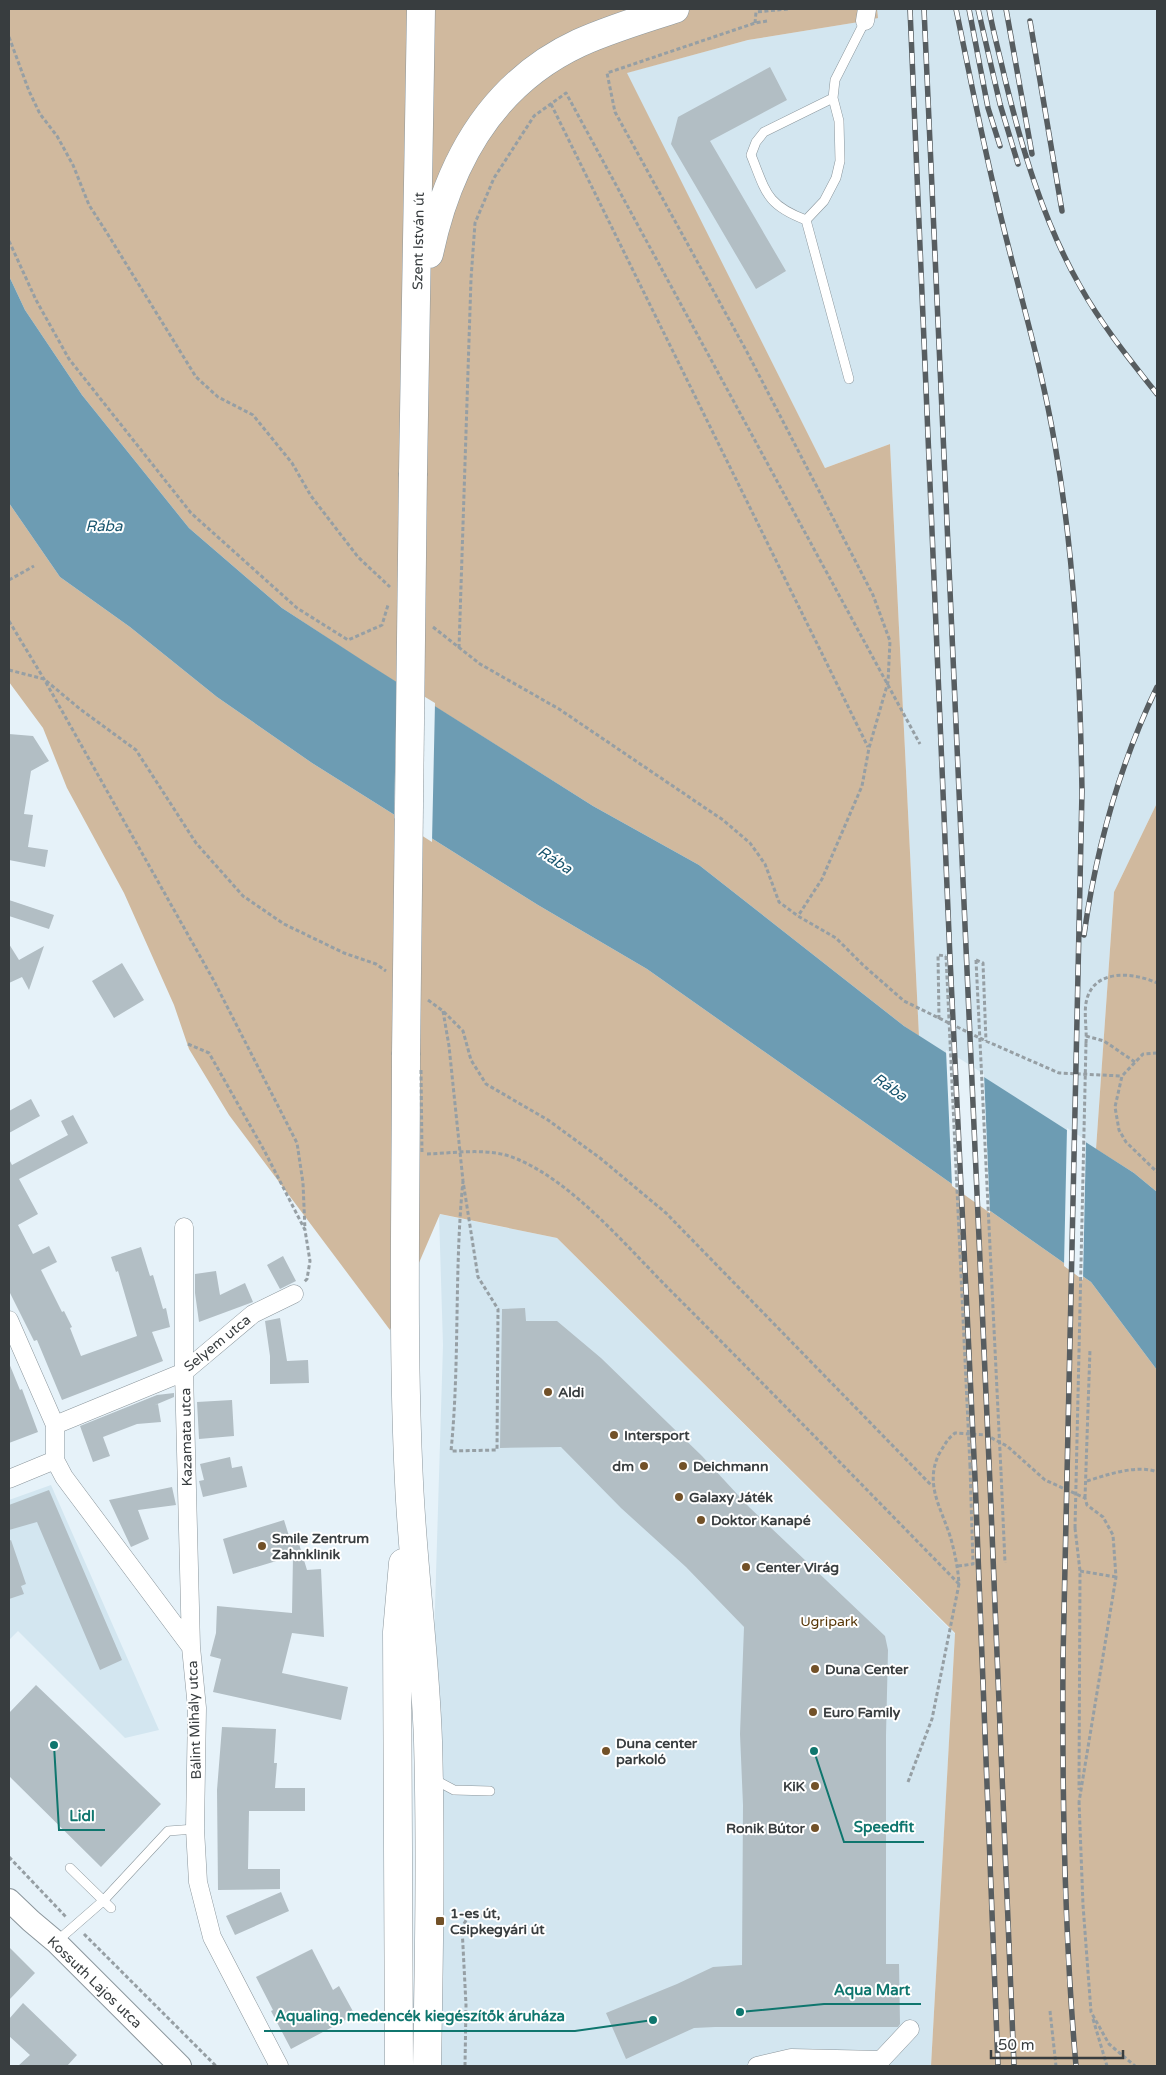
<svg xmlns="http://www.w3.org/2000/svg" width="1166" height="2075" font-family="'Varela Round',sans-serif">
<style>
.built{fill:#d3e6f0}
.green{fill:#d0b99e}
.water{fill:#6d9cb3}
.pier{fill:#e6f2f9}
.building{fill:#b2bec4}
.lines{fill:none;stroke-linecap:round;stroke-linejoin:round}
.service-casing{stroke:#8b969c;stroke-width:10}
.minor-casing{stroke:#8b969c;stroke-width:19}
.tertiary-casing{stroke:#8b969c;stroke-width:24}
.primary-casing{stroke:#8b969c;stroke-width:29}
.path{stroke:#969fa4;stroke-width:3;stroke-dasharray:4 2.5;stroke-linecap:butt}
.service{stroke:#fff;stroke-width:9}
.minor{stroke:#fff;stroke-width:18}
.tertiary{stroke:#fff;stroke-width:22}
.primary{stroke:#fff;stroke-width:28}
.rail-casing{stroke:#575d60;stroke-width:5.5}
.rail{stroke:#fff;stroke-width:4;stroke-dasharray:11;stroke-linecap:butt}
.primary-bridge-casing{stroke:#8b969c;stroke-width:29;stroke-linecap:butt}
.path-bridge{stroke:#969fa4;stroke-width:3;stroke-dasharray:4 2.5;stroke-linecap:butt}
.primary-bridge{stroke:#fff;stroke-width:28}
.poi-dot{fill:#725128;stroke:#fff;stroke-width:2}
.labels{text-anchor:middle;stroke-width:4;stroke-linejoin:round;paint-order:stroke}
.street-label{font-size:14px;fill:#383d3f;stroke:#fff}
.poi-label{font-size:14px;font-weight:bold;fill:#383d3f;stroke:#fff;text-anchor:start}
.park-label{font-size:14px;fill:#563607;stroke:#fff}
.water-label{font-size:15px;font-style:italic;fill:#18556e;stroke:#fff}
.leader{fill:none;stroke:#0f766e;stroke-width:2}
.callout-dot{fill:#0f766e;stroke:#fff;stroke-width:2}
.callout-label{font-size:15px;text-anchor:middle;font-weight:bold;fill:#0f766e;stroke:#fff;stroke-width:4;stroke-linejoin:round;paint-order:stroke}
</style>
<rect width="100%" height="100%" fill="#e6f2f9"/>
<path class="built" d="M877,9H1157V803L1114,892L1096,1149L919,1036L890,444L825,468L626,73L748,40L865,21L877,18Z
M439,1214L557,1238L955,1634L931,2066H421L443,1345Z
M51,1485L159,1730L125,1738L18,1631L9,1640V1500Z"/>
<path class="green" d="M9,9H877L878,18L865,21L748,40L627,73L825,468L890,444L919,1036L904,1026L699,865L593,806L364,662L282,608L189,528L82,395L25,310L9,276Z
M9,503L60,577L130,627L217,697L312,763L538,905L647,969L1091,1282L1157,1370V2066H931L955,1633L557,1238L440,1214L390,1330L229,1115L189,1049L174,1005L124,893L67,788L43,728L9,682Z
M1157,803V1192L1134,1173L1096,1149L1114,892Z"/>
<path class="water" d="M9,276L25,310L82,395L189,528L282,608L365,662L593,806L699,865L904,1026L1134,1173L1157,1192V1370L1091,1282L647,969L538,905L312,763L217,697L130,627L60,577L9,503Z"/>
<path class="pier" d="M397,680L435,703L432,842L394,818Z
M946,1050L984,1074L990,1213L952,1186Z
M1067,1128L1086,1140L1083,1280L1064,1266Z"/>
<path class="building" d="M770,67L787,100L710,141L786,271L756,289L671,144L678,117Z
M9,734L33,736L49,761L31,771L24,814L33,815L28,847L48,850L45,867L9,860Z
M9,900L54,915L49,929L9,916Z
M9,944L19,960L44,946L29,990L22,977L9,983Z
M122,963L144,1000L114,1018L92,981Z
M31,1099L40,1116L9,1133V1111Z
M73,1115L88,1143L19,1179L38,1214L18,1225L33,1254L49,1246L57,1262L41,1270L62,1312L64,1311L72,1327L70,1328L81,1356L137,1336L118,1271L116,1272L111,1257L141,1247L150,1276L153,1275L163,1309L166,1308L170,1327L152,1332L163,1361L62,1400L37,1340L34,1341L9,1291V1159L12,1165L68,1135L61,1121Z
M283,1256L296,1281L280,1289L267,1265Z
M216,1271L220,1295L245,1283L253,1302L199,1322L195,1293V1274Z
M525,1308L526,1321H557L601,1358L702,1456L749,1507L885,1636L888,1650L886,1735V1964H899L900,2024L898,2027H715L694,2028L626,2059L606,2013L677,1984L713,1967L742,1965L743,1805L740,1734L744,1627L686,1567L621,1508L561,1447L500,1448L502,1309Z
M280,1318L287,1361L308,1360L309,1383L270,1384V1356L265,1321Z
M9,1363L20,1390L22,1389L38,1432L9,1443Z
M174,1393V1397L155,1405L158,1404L161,1422L137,1424L103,1437L110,1456L93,1462L80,1426L157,1395Z
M232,1400L234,1436L199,1439L197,1402Z
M230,1457L232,1468L242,1466L247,1487L203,1497L199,1481L204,1480L200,1464Z
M172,1487L176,1505L138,1510L149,1539L131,1547L109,1500Z
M49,1490L122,1660L100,1670L37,1522L9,1530V1505Z
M284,1520L289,1536L296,1534L307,1570L321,1569L324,1637L292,1633L282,1673L348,1687L341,1720L213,1692L221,1659L210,1656L216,1633L217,1606L292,1613L293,1556L233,1574L223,1539Z
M11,1540L26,1584L21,1586L24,1594L9,1599V1541Z
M36,1685L161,1804L101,1867L9,1776V1713Z
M222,1727L276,1729L274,1763H277L275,1788H305V1811H249L248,1869H280V1889L218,1890L217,1790Z
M281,1892L289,1911L235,1935L226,1916Z
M9,1947L35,1973L9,2000Z
M312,1949L333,1990L339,1986L355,2015L291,2049L271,2011L273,2010L256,1977Z
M23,2003L77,2055L67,2066H18L30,2055L9,2036V2019Z"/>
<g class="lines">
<g class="service-casing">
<path id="service" d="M806,220C766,205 766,192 751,155L756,142L764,132L833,98
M849,379L806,220L824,201L836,178L840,161L839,121L833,98L835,80L865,21
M437,1775L439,1782L454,1790L490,1791
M70,1868L111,1908
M56,1942L103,1901L168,1831L195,1829"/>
</g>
<g class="minor-casing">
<path id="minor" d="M865,21L867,9
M184,1227V1372L191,1647L197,1708L195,1829L198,1882L212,1937L279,2066
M9,1320L55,1425V1460L64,1477L191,1647
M55,1425L184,1372L253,1314L294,1294
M9,1479L55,1460
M757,2066L791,2058L881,2060L910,2029"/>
</g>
<g class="tertiary-casing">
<path id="tertiary" d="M9,1900L31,1921L56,1942L180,2066"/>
</g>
<g class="primary-casing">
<path id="primary" d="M429,254C448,163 491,84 579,43C610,29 643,19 675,9
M413,473L421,9
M406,1055C406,1197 402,1340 409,1482C413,1569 425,1654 428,1741C431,1849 429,1958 427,2066
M399,2066L397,1632L403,1563"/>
</g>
<path class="path" d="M767,21L755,23L607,73L615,112L747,352L873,595L890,641L888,682L869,748L862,786L822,879L798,916
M755,23L756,12L788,9
M9,37L29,91L40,114L57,136L73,165L89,205L107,233L196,377L218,397L253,415L292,463L311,496L358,557L390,587
M551,104L868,747
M9,241L36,300L69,359L191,513L297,608L348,640L382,625L388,605
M9,580L34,566
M9,621L44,679L214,981L297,1143L303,1183L305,1230
M433,627L480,664L559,709L723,820L750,843L765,864L779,902L798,916L836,938L863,965L904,1001L986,1041L1059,1073L1122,1076
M459,648L471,279L475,223L494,178L534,116L566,93L920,744
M9,670L44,679L80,709L136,750L196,843L243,896L284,924L344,953L376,964L386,971
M976,960L983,963L986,1041
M428,1000L443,1011L463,1031L471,1060L486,1084L548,1120L600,1158L666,1213L932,1486
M443,1011L449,1046L463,1181L478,1277L498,1309L497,1450L451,1451C460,1361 454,1271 463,1181
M939,1019L938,955L946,956
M1086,1036L1104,1041L1135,1062
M1086,1043C1087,1030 1084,1016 1086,1003C1092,968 1133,972 1157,983
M188,1044L209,1053L264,1150L305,1230L310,1261L307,1279L304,1282
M1157,1053L1143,1054L1122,1076L1115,1107L1119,1130L1126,1142L1157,1172
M427,1154C456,1153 490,1147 517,1159C574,1183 627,1247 671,1291C768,1388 863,1486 959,1584
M1001,1472L1005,1563
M1087,1481C1106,1475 1138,1464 1157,1472
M1085,1498L1090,1349
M1075,1528L1080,1571L1079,1790
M958,1566L973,1564L970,1466
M1080,1571L1116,1577
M908,1782L932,1719L959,1584C958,1568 955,1554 951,1539C942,1509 924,1485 939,1454C944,1446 947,1439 955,1433L986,1435L1007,1446L1045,1480L1085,1498L1087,1505L1103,1517L1113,1535L1116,1577L1079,1802
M1079,1801L1083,1905L1091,2012L1109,2044L1135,2066
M9,1857L67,1918
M84,1934L216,2066
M1050,2011L1056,2066
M1093,2019L1107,2066
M465,2066L466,2005L462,1927L468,1917L492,1915"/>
<use href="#service" class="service"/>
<use href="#minor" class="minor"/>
<use href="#tertiary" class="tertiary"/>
<use href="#primary" class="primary"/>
<g class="rail-casing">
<path id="rail" d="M910,9L950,958L975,1478L998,2066
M924,9L990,1484L1014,2066
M956,9C969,71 981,134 996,196C1015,279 1041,361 1055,445C1075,560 1080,675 1082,791L1063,1658C1062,1795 1064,1931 1076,2066
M969,9L988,108L1000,146
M978,9L1000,104L1018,164
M989,9C993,32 1000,56 1005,79C1022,149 1044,223 1080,286C1101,324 1130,360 1157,394
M1006,9L1032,154
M1030,21L1062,211
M1084,935C1096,849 1119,766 1157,687"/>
</g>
<use href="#rail" class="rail"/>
<g class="primary-bridge-casing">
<path id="primary-bridge" d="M406,1055L413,473"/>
</g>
<path class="path-bridge" d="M946,956L970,1466
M976,960L1001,1472
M421,1070L422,1154
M1075,1528L1086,1043"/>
<use href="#primary-bridge" class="primary-bridge"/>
</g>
<g class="poi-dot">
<circle cx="548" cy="1392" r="5"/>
<circle cx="614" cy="1435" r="5"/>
<circle cx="644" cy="1466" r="5"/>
<circle cx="683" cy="1466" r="5"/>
<circle cx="679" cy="1497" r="5"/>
<circle cx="701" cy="1520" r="5"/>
<circle cx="262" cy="1546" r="5"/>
<circle cx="746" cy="1567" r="5"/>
<circle cx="815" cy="1669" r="5"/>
<circle cx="813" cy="1712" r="5"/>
<circle cx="606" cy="1751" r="5"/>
<circle cx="815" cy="1786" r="5"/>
<circle cx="815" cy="1828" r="5"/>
<rect x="435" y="1916" width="10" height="10" rx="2.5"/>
</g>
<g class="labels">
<g class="street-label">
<text transform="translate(418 241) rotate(-89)" y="5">Szent István út</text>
<text transform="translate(217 1343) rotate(-39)" y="5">Selyem utca</text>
<text transform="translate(186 1437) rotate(-91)" y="5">Kazamata utca</text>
<text transform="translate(194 1720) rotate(-92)" y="5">Bálint Mihály utca</text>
<text transform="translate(95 1982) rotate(44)" y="5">Kossuth Lajos utca</text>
</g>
<g class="poi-label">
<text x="558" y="1397">Aldi</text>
<text x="624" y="1440">Intersport</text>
<text x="634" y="1471" text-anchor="end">dm</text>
<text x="693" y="1471">Deichmann</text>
<text x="689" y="1502">Galaxy Játék</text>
<text x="711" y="1525">Doktor Kanapé</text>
<text x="272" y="1543">Smile Zentrum<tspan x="272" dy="16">Zahnklinik</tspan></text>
<text x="756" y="1572">Center Virág</text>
<text x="825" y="1674">Duna Center</text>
<text x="823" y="1717">Euro Family</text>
<text x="616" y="1748">Duna center<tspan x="616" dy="16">parkoló</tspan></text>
<text x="805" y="1791" text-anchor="end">KiK</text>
<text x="805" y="1833" text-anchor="end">Ronik Bútor</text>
<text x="450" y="1918">1-es út,<tspan x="450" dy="16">Csipkegyári út</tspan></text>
</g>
<g class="park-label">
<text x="829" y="1626">Ugripark</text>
</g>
<g class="water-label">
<text x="104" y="531">Rába</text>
<text transform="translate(555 860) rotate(33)" y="5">Rába</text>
<text transform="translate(890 1087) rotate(35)" y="5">Rába</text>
</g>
</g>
<path class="leader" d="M54 1745L59 1830H105M814 1751L844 1842H924M740 2012L824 2004H921M653 2020L575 2031H264"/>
<g class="callout-dot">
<circle cx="54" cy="1745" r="5"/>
<circle cx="814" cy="1751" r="5"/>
<circle cx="740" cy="2012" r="5"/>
<circle cx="653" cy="2020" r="5"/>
</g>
<g class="callout-label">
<text x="82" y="1821">Lidl</text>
<text x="884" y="1832">Speedfit</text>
<text x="872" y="1995">Aqua Mart</text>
<text x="420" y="2021">Aqualing, medencék kiegészítők áruháza</text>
</g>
<rect width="1166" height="2075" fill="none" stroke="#383d3f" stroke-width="20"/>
<path d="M991 2050v8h132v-8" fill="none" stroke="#383d3f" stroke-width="2.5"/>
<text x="998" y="2050" font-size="15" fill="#383d3f" stroke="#ffffff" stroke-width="4" paint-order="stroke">50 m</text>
</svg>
